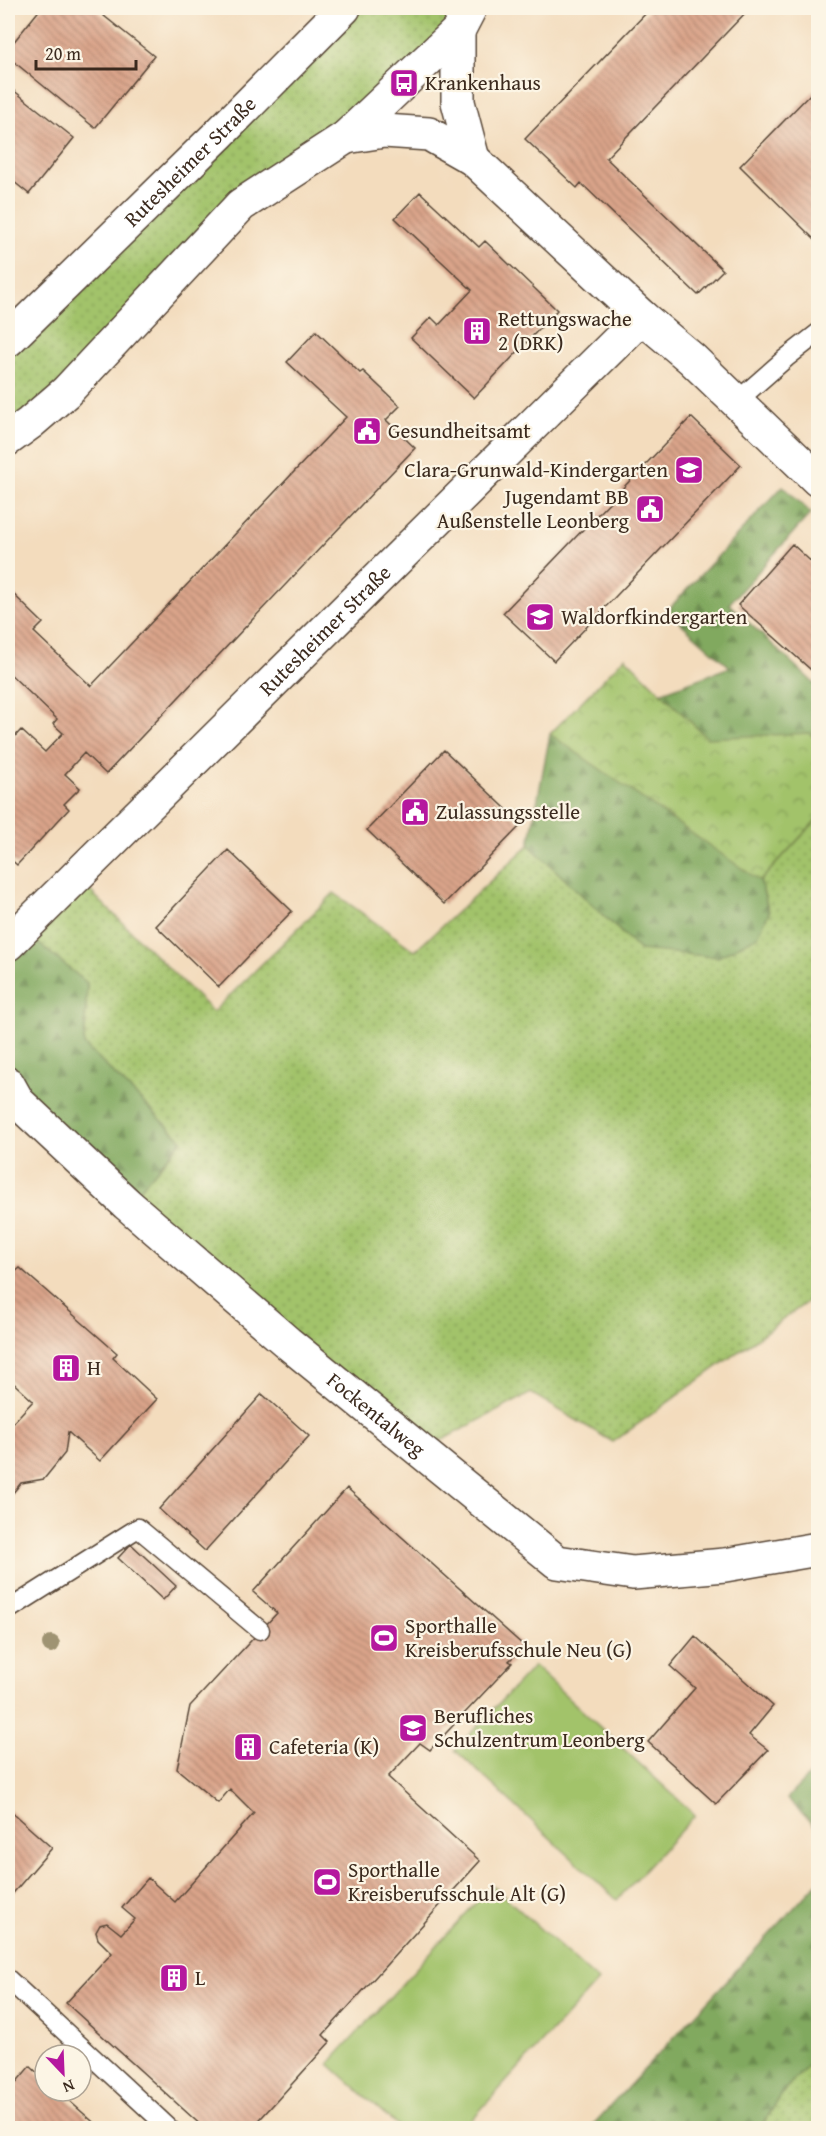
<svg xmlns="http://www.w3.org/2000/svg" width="826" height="2136" font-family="'Gentium Book Plus',serif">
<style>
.grass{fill:url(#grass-dots);stroke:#6e7644;stroke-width:1.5}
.forest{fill:url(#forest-firs);stroke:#5e6a3e;stroke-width:1.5}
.park{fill:url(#park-crowns);stroke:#6e7644;stroke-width:1.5}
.garden{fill:#a2c36b;stroke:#6e7644;stroke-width:1.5}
.building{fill:url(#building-back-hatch)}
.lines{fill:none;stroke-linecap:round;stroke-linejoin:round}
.service-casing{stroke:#574536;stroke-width:21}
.minor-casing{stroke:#574536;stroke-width:36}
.tertiary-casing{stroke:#574536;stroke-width:36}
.service{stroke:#fff;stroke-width:18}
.minor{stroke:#fff;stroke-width:33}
.tertiary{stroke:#fff;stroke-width:33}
.tree{fill:#9f9372}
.labels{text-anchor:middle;stroke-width:4.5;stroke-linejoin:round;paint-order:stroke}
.poi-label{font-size:21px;fill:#3b2a1e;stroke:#fcf5e5;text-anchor:start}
.street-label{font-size:21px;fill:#3b2a1e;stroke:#fcf5e5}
</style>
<defs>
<pattern id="grass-dots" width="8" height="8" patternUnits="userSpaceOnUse" patternTransform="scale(1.5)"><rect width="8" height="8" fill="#a2c36b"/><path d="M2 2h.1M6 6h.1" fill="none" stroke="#859f57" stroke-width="1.8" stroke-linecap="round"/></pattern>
<pattern id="forest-firs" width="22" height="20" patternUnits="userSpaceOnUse" patternTransform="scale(1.5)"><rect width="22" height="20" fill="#81a95f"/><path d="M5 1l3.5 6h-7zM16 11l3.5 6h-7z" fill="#6b8a4e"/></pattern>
<pattern id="park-crowns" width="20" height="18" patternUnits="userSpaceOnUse" patternTransform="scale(1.5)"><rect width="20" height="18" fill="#a2c36b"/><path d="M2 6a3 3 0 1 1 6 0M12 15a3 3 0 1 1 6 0" fill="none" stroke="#859f57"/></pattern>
<pattern id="building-back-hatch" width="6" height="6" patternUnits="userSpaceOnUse" patternTransform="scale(1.5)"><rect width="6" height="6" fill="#daa48a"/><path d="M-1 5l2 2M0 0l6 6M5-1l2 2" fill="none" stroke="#b28670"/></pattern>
</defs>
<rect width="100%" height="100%" fill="#fcf5e5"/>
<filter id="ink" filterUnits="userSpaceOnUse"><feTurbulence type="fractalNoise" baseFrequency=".0167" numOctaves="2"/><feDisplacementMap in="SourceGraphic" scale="12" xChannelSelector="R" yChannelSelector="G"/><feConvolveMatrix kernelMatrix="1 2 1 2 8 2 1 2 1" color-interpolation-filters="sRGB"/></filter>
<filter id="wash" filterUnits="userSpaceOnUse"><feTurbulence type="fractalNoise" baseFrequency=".008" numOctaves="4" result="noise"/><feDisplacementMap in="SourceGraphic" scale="24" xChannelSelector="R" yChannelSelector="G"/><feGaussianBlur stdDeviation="1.35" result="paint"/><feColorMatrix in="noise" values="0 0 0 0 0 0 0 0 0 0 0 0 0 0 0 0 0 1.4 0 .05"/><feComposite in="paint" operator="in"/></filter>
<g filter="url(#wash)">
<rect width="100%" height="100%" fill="#f3dcbd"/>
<path class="grass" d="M344,8H470L458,31L241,205L8,439V340Z
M818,818V1294L613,1442L531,1393L419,1452L127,1204L182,1140L84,1045L87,983L22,930L76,877L213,1012L334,893L415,951L529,845L640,950L769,912L760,881Z
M818,2056V2128H760L786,2088Z"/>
<path class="forest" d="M783,486L811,513L729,604L818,687V818L760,881L769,912L758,936L718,957L640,950L529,845L550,734L730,667L667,611Z
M22,930L87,983L84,1045L182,1140L127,1204L8,1084V944Z
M818,1766V1829L787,1798Z
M818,1882V2056L786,2088L760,2128H590Z"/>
<path class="park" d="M625,657L707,738L810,733L818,742V818L760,881L550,734Z"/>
<path class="garden" d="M534,1666L695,1815L617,1900L455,1750Z
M492,1885L598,1981L464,2128H400L329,2064Z"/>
<g id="blocks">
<path class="building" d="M41,8H94L154,56L95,128L8,57V49Z
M651,8H750L606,158L723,270L698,295L581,183L577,188L525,139Z
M8,86L74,138L29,194L8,177Z
M818,86V243L740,166Z
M420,192L479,247L485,241L557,310L474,398L411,338L431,317L439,325L472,290L395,218Z
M316,331L360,373L363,371L400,406L386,420L415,448L106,774L84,753L65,774L80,788L64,804L69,809L17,865L8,857V744L21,730L45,752L63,733L53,724L57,719L8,672V589L43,623L34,632L91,686L346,417L287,362Z
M691,417L741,465L554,661L503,613Z
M792,544L818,568V676L738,605Z
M444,750L522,824L444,904L367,830Z
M228,850L292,911L219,987L156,926Z
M8,1265L15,1272L20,1268L117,1353L113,1358L157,1399L100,1461L68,1432L65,1453L44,1479L21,1483L8,1499V1428L33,1401L8,1378Z
M262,1394L309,1436L205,1551L159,1509Z
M347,1488L524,1646L509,1661L512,1663L430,1750L420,1743L388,1777L480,1861L323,2035L330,2042L252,2128H204L66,2003L112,1953L98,1939L96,1932L100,1925L107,1923L121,1934L135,1919L122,1908L148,1878L175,1902L254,1813L230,1789L218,1803L177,1769L190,1706L277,1613L253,1592Z
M131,1544L176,1586L163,1600L118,1558Z
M695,1636L773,1706L749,1735L768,1750L716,1804L648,1742L695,1688L670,1666Z
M8,1809L52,1848L8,1899Z
M30,2066L45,2080V2091H58L100,2128H8V2092Z"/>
</g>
</g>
<g filter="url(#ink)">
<use href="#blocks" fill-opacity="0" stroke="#574536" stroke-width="1.5"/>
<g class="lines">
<g class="service-casing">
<path id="service" d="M736,402L786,358L818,333
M8,1610L138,1528L260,1630
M8,1979L169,2128"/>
</g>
<g class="minor-casing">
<g id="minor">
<path d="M458,31V102L473,159"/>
<path d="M346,137L384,131L429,134L473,159L642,317L692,359L818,480"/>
<path d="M8,439L30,423L66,392L241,205L346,137L458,31L470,8"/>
<path id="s1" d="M8,944L642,317"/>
<path id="s2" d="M8,1084L18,1102L127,1204L288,1343L557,1562L633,1573L725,1565L818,1549"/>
</g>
</g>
<g class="tertiary-casing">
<g id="tertiary">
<path id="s3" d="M8,340L219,134L344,8"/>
</g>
</g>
<use href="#service" class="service"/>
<use href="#minor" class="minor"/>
<use href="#tertiary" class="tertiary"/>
</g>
<circle class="tree" cx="51" cy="1644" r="9"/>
</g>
<defs>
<g id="bus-square" transform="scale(1.5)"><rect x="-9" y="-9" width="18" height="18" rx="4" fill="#b5179e" stroke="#fcf5e5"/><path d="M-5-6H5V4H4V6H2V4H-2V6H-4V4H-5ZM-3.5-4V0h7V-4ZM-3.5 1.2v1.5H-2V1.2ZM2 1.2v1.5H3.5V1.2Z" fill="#fff"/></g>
<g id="building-square" transform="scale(1.5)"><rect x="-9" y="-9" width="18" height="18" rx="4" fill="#b5179e" stroke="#fcf5e5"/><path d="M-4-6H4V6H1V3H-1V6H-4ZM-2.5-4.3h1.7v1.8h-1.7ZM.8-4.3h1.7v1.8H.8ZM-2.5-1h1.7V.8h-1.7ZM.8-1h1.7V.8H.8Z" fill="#fff"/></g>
<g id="civic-square" transform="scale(1.5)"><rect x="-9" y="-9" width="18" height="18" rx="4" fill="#b5179e" stroke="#fcf5e5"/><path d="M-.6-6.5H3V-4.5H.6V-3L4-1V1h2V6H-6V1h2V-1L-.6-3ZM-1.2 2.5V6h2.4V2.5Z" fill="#fff"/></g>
<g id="school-square" transform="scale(1.5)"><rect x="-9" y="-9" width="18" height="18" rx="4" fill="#b5179e" stroke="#fcf5e5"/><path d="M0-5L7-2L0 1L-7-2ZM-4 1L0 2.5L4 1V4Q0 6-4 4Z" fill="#fff"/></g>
<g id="stadium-square" transform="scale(1.5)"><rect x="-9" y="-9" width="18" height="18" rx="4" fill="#b5179e" stroke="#fcf5e5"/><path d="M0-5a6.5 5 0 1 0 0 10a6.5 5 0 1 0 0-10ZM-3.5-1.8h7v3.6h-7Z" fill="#fff"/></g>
</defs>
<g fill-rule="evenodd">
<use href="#bus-square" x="404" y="83"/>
<use href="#building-square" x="477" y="331"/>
<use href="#civic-square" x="367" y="431"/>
<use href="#school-square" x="689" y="470"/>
<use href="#civic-square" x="650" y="509"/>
<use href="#school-square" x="540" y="617"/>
<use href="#civic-square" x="415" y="812"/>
<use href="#building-square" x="66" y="1368"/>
<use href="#stadium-square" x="384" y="1638"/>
<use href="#school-square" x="413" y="1728"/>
<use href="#building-square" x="248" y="1747"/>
<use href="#stadium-square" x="327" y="1882"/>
<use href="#building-square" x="174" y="1978"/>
</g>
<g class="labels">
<g class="poi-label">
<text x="425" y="90">Krankenhaus</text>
<text x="498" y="326">Rettungswache<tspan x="498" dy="24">2 (DRK)</tspan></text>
<text x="388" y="438">Gesundheitsamt</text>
<text x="668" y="477" text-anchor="end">Clara-Grunwald-Kindergarten</text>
<text x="629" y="504" text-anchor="end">Jugendamt BB<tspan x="629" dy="24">Außenstelle Leonberg</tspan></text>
<text x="561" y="624">Waldorfkindergarten</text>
<text x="436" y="819">Zulassungsstelle</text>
<text x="87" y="1375">H</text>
<text x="405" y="1633">Sporthalle<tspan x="405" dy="24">Kreisberufsschule Neu (G)</tspan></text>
<text x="434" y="1723">Berufliches<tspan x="434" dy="24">Schulzentrum Leonberg</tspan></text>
<text x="269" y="1754">Cafeteria (K)</text>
<text x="348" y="1877">Sporthalle<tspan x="348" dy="24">Kreisberufsschule Alt (G)</tspan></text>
<text x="195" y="1985">L</text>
</g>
<g class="street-label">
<text dy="7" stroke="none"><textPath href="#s3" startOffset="255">Rutesheimer Straße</textPath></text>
<text dy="7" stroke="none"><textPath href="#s1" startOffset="446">Rutesheimer Straße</textPath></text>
<text dy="7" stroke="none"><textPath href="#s2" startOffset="496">Fockentalweg</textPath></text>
</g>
</g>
<rect width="826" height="2136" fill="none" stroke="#fcf5e5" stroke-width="30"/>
<g transform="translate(63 2073) rotate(157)"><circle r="28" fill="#fcf5e5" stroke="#afa495" stroke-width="1.5"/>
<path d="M0-4.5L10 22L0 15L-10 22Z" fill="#b5179e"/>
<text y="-9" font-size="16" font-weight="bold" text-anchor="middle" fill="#3b2a1e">N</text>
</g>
<path d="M36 60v9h100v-9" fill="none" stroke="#3b2a1e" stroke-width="3"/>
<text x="45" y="60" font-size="18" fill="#3b2a1e" stroke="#fcf5e5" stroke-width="4.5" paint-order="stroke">20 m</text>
</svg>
